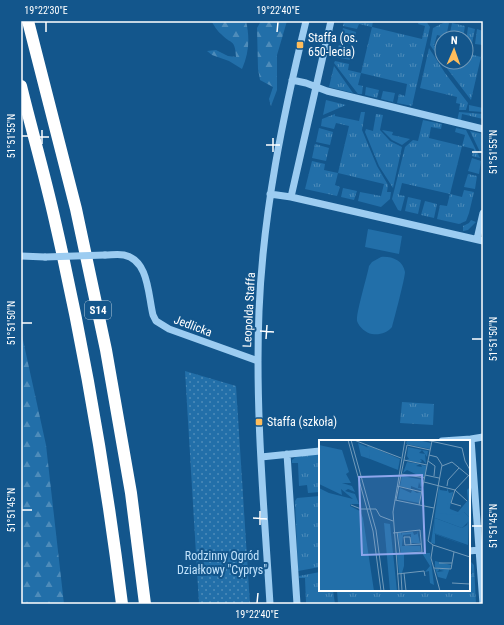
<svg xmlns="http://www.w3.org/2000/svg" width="504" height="625" font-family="'Roboto Condensed',sans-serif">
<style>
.grass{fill:url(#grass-tufts)}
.forest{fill:url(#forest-firs)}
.garden{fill:url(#garden-dots)}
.pitch{fill:#226fa9}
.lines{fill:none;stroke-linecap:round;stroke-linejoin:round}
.minor{stroke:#9cccf1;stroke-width:7}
.highway{stroke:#fff;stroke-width:12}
.minor-bridge{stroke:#9cccf1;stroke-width:7}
.ticks{fill:none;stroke:#fff;stroke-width:1.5}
.poi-dot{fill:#ffbd5b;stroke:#13568c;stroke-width:1.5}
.labels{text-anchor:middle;stroke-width:4;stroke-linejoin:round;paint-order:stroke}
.shield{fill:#13568c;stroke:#b8ccdc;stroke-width:1}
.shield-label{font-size:11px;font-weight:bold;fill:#fff}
.poi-label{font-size:12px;fill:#fff;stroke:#13568c;text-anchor:start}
.street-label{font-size:12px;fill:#fff;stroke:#13568c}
.park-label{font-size:12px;fill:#c2e3fc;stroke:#13568c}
.inset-road{fill:none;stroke:#719aba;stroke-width:1}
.view{fill:#8ea6ec;fill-opacity:0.15;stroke:#8ea6ec;stroke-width:2}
.inset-edge{fill:none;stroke:#fff;stroke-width:2}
.neatline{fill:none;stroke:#fff;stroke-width:1.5}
.ticks-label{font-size:10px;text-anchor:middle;fill:#fff}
</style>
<defs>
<pattern id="grass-tufts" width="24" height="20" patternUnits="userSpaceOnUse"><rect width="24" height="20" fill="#226fa9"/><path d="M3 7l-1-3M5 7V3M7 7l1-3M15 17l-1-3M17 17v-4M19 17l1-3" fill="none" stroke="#4e8cba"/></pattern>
<pattern id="forest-firs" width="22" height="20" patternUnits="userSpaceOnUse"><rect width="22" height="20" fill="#226fa9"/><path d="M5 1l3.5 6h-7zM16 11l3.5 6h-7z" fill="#4e8cba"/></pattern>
<pattern id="garden-dots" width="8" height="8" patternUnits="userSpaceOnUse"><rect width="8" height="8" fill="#226fa9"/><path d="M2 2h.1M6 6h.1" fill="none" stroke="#4e8cba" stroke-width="1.8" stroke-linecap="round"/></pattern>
</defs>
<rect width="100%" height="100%" fill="#13568c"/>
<path class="grass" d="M344,21H373L372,27L422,39L425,26L418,24L419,21H426L430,27L412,106L397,103L399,94L405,96L407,84L361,73L358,85L363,86L362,94H358L334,63L335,61L349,64L348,70L361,73L372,27L359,24L357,29L343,26Z
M445,22L449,23L446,37L437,35L434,46L442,48V62L430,45L433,28Z
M452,23L465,26L463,38H449Z
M468,27L475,29L472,43L466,42Z
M343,28L356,32L353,45L340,41Z
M477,29L483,31V45L475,44Z
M339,45L353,48L350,60L336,57Z
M483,47V57H481L471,100L442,62H466V53L481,57Z
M429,48L445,73L468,103L466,110H459L460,104L456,103L457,97L420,88Z
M334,66L353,93L329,87Z
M366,87L379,90L377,98L365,95Z
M383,91L395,93L393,102L381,99Z
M326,100L346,105L323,115Z
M469,105L483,108V112L469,111Z
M361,112H365L362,130L377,166L388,185L387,192H391L390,199L381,207L358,201L360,192L381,196L384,184L338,173L335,185L340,187L337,196L305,189L312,161L325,164L324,170L338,173L349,126L336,123L334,129L321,126L322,119L335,114V116L359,121Z
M459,112L483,114V119L462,114L461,121H457Z
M376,114L383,115L380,130L390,141L402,147L393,188L379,166L365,132L366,129L373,131Z
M423,120L442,124L441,129L431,127L429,138L462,146L465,135L455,132L456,128L466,130L480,158L472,156L474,149L462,146L450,194L462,197L464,190L474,192L469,213L466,221L459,224L437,219L440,205L447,206L450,194L402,183L399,195L405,196L401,211L398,210L392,199L405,147L413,140L418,141Z
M319,128L333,132L330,145L316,142Z
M382,130L393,132L392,135L410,139L402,145L392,140Z
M470,131L483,134L481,154Z
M315,144L329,148L326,161L312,158Z
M472,158L481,161L479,174L468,171Z
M468,174L477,176L475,189L464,187Z
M343,188L357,191L354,200L341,197Z
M408,197L421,200L418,214L405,211Z
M425,201L437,204L434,218L421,215Z
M471,220L476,222L468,230L463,231V226L469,223Z
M402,402L434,404L433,425L400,423Z
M320,454V492L308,493L307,485L299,486L298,463H292V460L297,456Z
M320,496V567L298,571L295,501L297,498Z
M471,562L474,565L476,604H338L337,590H469V574H472Z
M320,572V590H333L335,604H301L306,603L305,578H299V576Z"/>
<path class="forest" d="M211,21H246C250,38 249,53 242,69L229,61L212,55L207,51L216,50L228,56L236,57C235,38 231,45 221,34C217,31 214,25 211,21Z
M261,21H287L277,55V90L271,106L269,99L273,87L260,80L258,69L257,28Z
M21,331L46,445L64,604H21Z"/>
<path class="garden" d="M185,371L236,386L250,604H199Z"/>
<path class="pitch" d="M368,229L402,236L399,254L365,247Z
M381,257C391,256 403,260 405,272C405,278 394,320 392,327C387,333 380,335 372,334C366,333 359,327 357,321C356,313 367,277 369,266L372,262Z"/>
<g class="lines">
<path class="minor" d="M292,80L306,83L327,91L483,129
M270,194L291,197L483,241
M291,197L331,21
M477,239L483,213
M105,255C111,255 118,254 124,255C149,260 148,295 153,315L156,321L169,329L258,361
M21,256L45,257
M471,439L483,437
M442,441L471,439L483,604
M287,454L297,604
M261,457L320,451
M469,551L479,550
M270,604C264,506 255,408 259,311C263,212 283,116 306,21"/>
<path class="highway" d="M28,21L76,209L106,350L131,493L145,604
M21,86C32,131 45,176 55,221C84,347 106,475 122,604"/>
<path class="minor-bridge" d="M45,257L105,255"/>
</g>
<path class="ticks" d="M46,32V22M277,32L278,22M22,136H32M35,137H49M42,144V130M266,145H280M273,152V138M472,152H482M22,323H32M260,331L274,332M266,339L267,325M472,339H482M22,510H32M253,518L267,519M260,525V511M472,526H482M257,603L258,593"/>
<g class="poi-dot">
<rect x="296" y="41" width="8" height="8" rx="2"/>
<rect x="255" y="418" width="8" height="8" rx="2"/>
</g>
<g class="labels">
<rect class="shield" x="85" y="301" width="26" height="18" rx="3"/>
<g class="shield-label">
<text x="98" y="314">S14</text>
</g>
<g class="poi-label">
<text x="308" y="42">Staffa (os.<tspan x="308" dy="14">650-lecia)</tspan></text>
<text x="267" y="426">Staffa (szkoła)</text>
</g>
<g class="street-label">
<text transform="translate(249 310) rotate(-87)" y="4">Leopolda Staffa</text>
<text transform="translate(193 326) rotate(21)" y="4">Jedlicka</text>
</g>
<g class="park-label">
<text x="222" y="560">Rodzinny Ogród<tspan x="222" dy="14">Działkowy "Cyprys"</tspan></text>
</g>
</g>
<g transform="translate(319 440)">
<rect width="151" height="151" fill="#13568c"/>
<path d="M88,0H99L112,3L111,9L87,4ZM48,5L81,19L79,30L51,19ZM89,7L103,10L100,13L106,14L103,10L109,11L108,17L106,14L107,24L104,20L101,19L103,21L101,23L87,20L90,19L88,16ZM88,22L101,24L97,26L103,27L102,25L108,26L105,38L88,30L84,33ZM83,36L105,40L102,48L100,42L99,48H103L102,50L92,46V49L81,46ZM120,46L121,50L128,51V48L130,53L134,52L130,72H145L150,77V81L143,88L116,78L115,93L151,107L116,94V104L112,103ZM81,48L92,53L93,50L98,53L102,52L100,63L79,59ZM98,91L101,103H92V94L84,95L83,106H101L102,111L82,113L79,93L82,92L83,96V93L94,92L95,95L98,94ZM103,113H111L115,145L111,143L110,131L106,132L111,126ZM85,114V126L83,133H80L78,115ZM116,121L132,125L127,139L119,137L116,128L121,129L118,132L125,131L121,130V129L116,127Z" fill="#226fa9"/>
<path d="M39,3L50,8L51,19L42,16ZM0,5L23,10L30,32L27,34L32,43H23L33,46L36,52L29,49L26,51L36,54L40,64H32L31,66L41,71L44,78L55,151H0V48L10,53L34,59L22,49L23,55L0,44ZM151,47L149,105L115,93L116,78L143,88L148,85L150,77L145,72L138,75L117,73L119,63H128L131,69L139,72L149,60L148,50Z" fill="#226fa9"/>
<path d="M65,83L71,84L78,151H71Z" fill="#226fa9"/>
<path class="inset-road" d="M29,0L54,91L62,151M32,0L57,90L65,151M35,0L82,18M107,0L143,8L146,21L151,30M88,5L111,10M110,15L118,17L123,25L109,101L114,105L112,118L121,151M85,20L108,25M109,21L116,26L115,36M123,26L133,22L150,36M82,34L106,38M106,35L120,38M105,42L136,50L151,34M78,46L103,52M128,46L129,40L140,28M76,60L115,68M77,60L88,5M32,65L42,69H57L61,76L74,81M100,65L113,1M142,66L132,63L136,50L148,61M78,92L81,114M74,93L101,90L103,112L77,114M92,105L91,97H85L86,105L102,104M114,105L151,117M120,123H133M115,128L132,129L135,112M85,133L87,151M78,134L105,131L106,136M82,134L83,151M133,143L151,144M80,151L74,72L86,0M103,151H117"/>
<path class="view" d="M103,35L106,113L43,115L40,37Z"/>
<rect width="151" height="151" class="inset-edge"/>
</g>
<rect width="504" height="625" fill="none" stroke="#13568c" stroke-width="44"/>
<g transform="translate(454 50) rotate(2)"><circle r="19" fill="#13568c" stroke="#719aba"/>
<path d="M0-3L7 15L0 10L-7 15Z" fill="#ffbd5b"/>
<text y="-6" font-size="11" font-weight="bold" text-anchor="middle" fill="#ffffff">N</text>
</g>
<rect x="22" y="22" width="460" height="581" class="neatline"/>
<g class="ticks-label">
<text x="46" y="14">19°22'30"E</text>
<text x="278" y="14">19°22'40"E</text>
<text transform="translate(11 136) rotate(-90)" y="4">51°51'55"N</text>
<text transform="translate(493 152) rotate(-90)" y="4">51°51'55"N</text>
<text transform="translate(11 323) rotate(-90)" y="4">51°51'50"N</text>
<text transform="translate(493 339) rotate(-90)" y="4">51°51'50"N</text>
<text transform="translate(11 510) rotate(-90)" y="4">51°51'45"N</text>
<text transform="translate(493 526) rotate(-90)" y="4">51°51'45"N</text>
<text x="257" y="618">19°22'40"E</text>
</g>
</svg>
